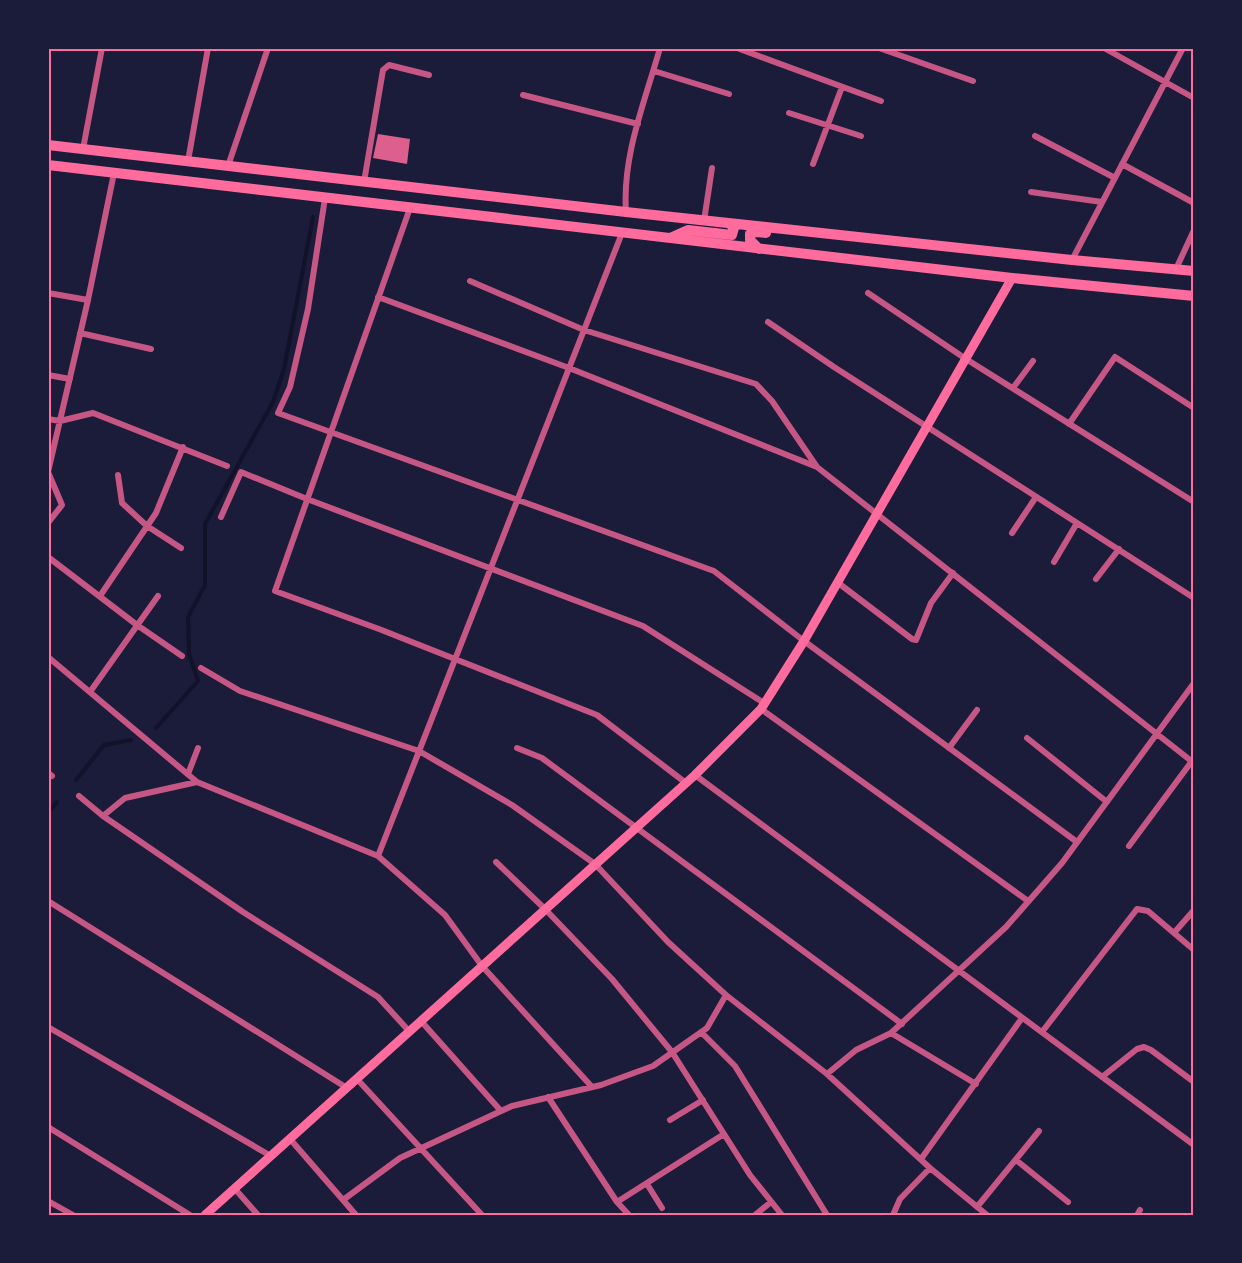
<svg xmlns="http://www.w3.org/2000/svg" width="1242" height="1263" font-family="'Nunito Sans',sans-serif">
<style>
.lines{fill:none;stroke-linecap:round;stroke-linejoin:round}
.stream{stroke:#12122b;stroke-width:4}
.building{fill:#dd5f8e}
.minor{stroke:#c65784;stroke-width:6}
.secondary{stroke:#ff6b9d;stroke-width:9}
.primary{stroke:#ff6b9d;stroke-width:10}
.neatline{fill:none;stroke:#ff6b9d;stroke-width:2}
</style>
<rect width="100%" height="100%" fill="#1b1b3a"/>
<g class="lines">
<path class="stream" d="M156,728L198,681L189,654L188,617L205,585V524L273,402L284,369L313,217
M76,780L104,745L131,740
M48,813L57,802"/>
</g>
<path class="building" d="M378,134L410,139L407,164L373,158Z"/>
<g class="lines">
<path class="minor" d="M737,48L881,101
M879,48L973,81
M1104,48L1194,98
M654,71L729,94
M523,95L638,124
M789,113L861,136
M1035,136L1115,178
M83,149L102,48
M188,161L208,48
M813,164L842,87
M1122,164L1194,203
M228,166L268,48
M364,182L383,70L389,65L429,75
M1031,192L1102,202
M325,198L308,309L290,387L278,413L714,571L804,641L1077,842
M410,208L275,591L379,629L597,715L686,783
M626,212C622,156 645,101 660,48
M704,221L712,168
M1072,260L1183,48
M1176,269L1194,230
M470,281L584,330L756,384L772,401L817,467
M48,293L88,300
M868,293L966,359L1194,502
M378,297L569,368L817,467L1194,763
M768,322L834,367L1194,598
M80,333L151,349
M48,375L70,379
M1013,388L1033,361
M48,419L60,421L93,413L227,466
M1069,424L1115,357L1194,408
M118,475L122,503L147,526L181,548
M221,517L241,472L307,499L643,626L764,703
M48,523L62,505L48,472L88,300L114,173
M1012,533L1036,497
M48,557L137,625L182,656
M1054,562L1077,523
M1096,579L1119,549
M837,582L912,639L916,640L931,603L953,573
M100,596L156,513L183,447
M48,657L197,782L378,856L445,915L482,966L592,1087
M201,668L240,691L419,751L512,805L595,864L668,942L726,995L827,1074L930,1168L987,1215
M90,692L158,596
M761,709L1028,901
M1027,738L1107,802
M517,748L542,758L902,1024
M949,748L977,710
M48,773L52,776
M188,774L198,748
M695,775L1194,1145
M79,796L103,816L243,912L378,997L409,1031
M103,816L125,798L197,782
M1129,846L1192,761
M378,856L622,233
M496,862L545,909L612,979L672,1052L750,1175L782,1215
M48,901L347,1088
M1174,933L1194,910
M421,1021L501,1111
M48,1027L271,1156
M701,1032L735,1066L827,1215
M1042,1032L1137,909L1148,911L1194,950
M891,1033L976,1084
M827,1074L856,1050L891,1033L1006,927L1062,863L1194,683
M1102,1077L1137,1049L1144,1047L1151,1050L1194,1082
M357,1079L482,1215
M548,1097L617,1202L629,1215
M670,1120L703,1100
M48,1127L190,1215
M290,1139L356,1215
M921,1159L1022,1018
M1016,1160L1068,1202
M647,1184L662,1208
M235,1189L258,1215
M343,1200L400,1158L512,1106L601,1085L653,1066L707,1028L726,995
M48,1201L73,1215
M617,1202L724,1134
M977,1207L1039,1131
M755,1215L771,1202
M893,1215L900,1199L930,1168
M1137,1215L1140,1210"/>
<path class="secondary" d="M205,1215L695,775L761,709L804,641L1012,278"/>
<path class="primary" d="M48,145L626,212L1072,260L1194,271
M48,165L1012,278L1194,296
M670,238L688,230L732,235L734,228L729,223
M759,249L750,240V234L756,232L766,233"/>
</g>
<rect width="1242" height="1263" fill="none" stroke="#1b1b3a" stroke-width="99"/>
<rect x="50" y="50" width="1142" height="1164" class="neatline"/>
</svg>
